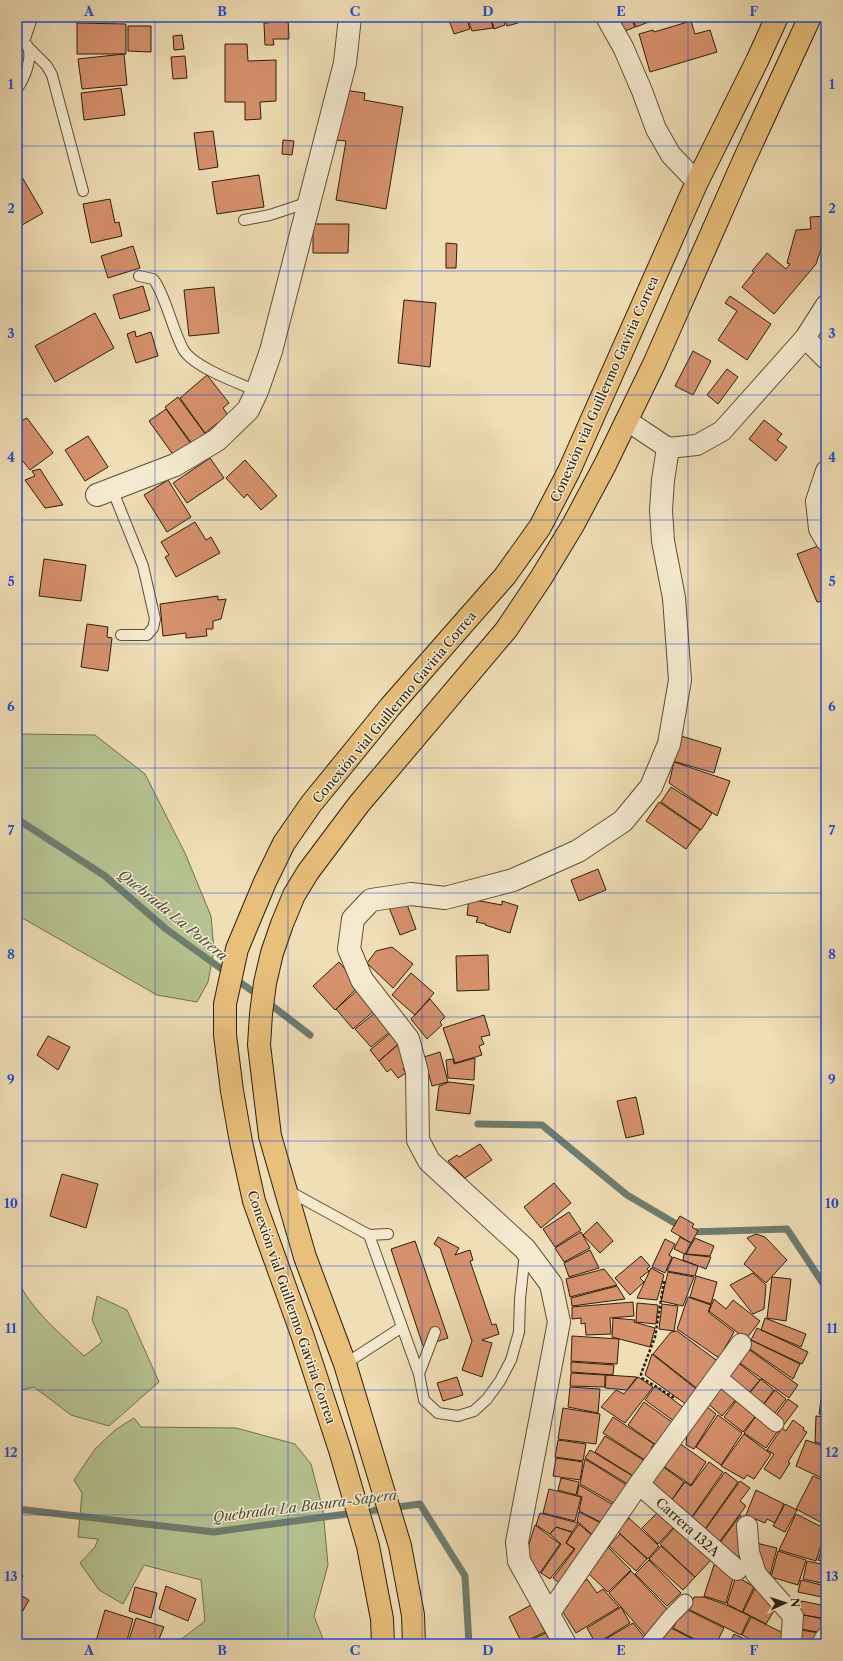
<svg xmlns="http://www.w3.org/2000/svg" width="843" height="1661" font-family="'Libre Caslon Text',serif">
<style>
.green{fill:#b6c291;stroke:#71704e}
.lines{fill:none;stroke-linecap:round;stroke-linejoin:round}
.stream{stroke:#6e7d6e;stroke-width:7}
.building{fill:#d6916d;stroke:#2c1f0c}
.service-casing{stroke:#5d4f36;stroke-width:12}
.pedestrian-casing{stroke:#5d4f36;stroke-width:17}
.minor-casing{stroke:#5d4f36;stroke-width:22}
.tertiary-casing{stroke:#5d4f36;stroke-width:24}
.trunk-casing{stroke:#2c1f0c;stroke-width:24}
.path{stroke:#2c1f0c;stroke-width:2.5;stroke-dasharray:3 2;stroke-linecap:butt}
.service{stroke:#f5ead0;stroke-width:10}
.pedestrian{stroke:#f5ead0;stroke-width:15}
.minor{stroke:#f5ead0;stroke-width:20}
.tertiary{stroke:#f5ead0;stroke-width:22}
.trunk{stroke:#e8bf7b;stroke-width:22}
.grid{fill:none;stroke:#1d4ed8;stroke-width:1;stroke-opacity:0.55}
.labels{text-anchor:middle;stroke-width:3;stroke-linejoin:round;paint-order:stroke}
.street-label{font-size:13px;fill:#2c1f0c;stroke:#f5ead0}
.water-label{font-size:14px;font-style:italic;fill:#4d4e3d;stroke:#f5ead0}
.neatline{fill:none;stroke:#1d4ed8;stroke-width:1.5}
.grid-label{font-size:13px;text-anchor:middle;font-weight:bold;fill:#1d4ed8}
</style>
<rect width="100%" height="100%" fill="#f0deb6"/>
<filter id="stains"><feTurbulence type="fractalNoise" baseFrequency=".005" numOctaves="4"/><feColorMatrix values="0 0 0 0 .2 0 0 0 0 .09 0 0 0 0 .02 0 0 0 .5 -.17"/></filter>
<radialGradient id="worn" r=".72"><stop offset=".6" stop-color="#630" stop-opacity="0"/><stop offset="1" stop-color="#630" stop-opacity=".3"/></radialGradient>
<path class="green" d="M17,729L20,734L95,735L145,774L185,853L211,916L214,950L208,982L197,1002L157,995L17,915Z
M17,1279C31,1310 60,1333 84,1356L102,1342L92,1320L97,1296L127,1310L159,1382L109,1426L71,1415L34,1387L17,1391Z
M134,1418L141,1427L236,1428L295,1444L311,1464L323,1510L328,1565L314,1616L325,1644H175L205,1621L201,1580L144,1565L123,1604L99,1590L80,1563L95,1547L98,1539L78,1537L82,1493L74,1480L95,1449L115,1430Z"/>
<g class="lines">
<path class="stream" d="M17,819L105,876L166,929L262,998L310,1035
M478,1124L542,1125L627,1195L690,1232L787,1229L826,1288
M17,1509L214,1532L420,1504L465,1576L469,1644"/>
</g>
<path class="building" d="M268,17H288L289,39H273L274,45H265L264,23H268Z
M448,17H466L470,29L454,34Z
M467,17H490L493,28L472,31Z
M491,17H503L505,25L494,29Z
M504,17H516L518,23L507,26Z
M517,17H537L519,22Z
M619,17H631L635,27L625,31Z
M632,17H643L646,23L636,27Z
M644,17H661L647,23Z
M691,21L695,34L710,30L717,52L650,72L639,34L653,30L654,32Z
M77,23L126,24V54H77Z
M128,26H151V52L128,51Z
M182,35L184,49L174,50L173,36Z
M225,44H247L248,61L276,60V101L260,102L261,119L245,120V102H225Z
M124,54L127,85L82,89L78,59Z
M185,56L187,78L173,79L171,57Z
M121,88L125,115L84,120L81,93Z
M344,90L365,93L364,100L403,107L386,209L336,200L346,141L336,140Z
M213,131L218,167L199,170L194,133Z
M283,140L294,141L292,155L282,154Z
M19,172L43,213L17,228V174Z
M259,175L264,207L217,214L212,182Z
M110,199L115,223L119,222L122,236L91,243L83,204Z
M826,216V235L816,264L774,314L742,287L754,272L752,271L767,253L786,269L790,264L787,263L796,230L811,229L810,217Z
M313,224H349L348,253H313Z
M446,243L457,244L456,268H446Z
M133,246L140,268L108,278L101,256Z
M143,286L150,310L120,319L113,295Z
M214,287L219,333L189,336L184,290Z
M730,296L771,324L747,360L718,340L737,311L725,303Z
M404,300L436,303L430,367L398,363Z
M95,313L114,348L55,382L35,346Z
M135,331L136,337L151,332L158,356L136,363L127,334Z
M693,351L711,361L693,395L675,386Z
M727,369L738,377L718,404L707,395Z
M207,375L229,403L223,408L228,415L205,433L180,398Z
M178,397L206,435L193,445L165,407Z
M166,409L191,444L174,456L149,421Z
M27,418L53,453L30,470L22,460L17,463V423Z
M764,420L782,434L777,440L787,447L776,461L749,439Z
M88,436L108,467L85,481L65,450Z
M210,458L224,478L187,503L173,483Z
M245,460L277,496L261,510L247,494L244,498L226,478Z
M40,469L63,505L45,508L25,480L35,476L32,471Z
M168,480L191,517L167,532L144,495Z
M195,522L206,540L211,537L220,553L176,577L165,557L169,555L161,542Z
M818,546L826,549V601L817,602L797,554Z
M44,559L86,565L81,601L39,596Z
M218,596V600L226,599L221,619L213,621V629H206L207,636L186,638V633L163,636L160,604Z
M87,624L108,627L107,637L112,638L108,671L81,667Z
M681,736L721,748L714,773L673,761Z
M674,762L730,781L717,816L669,783Z
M671,787L712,813L701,830L661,802Z
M659,802L700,830L686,849L646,821Z
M598,869L606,890L579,901L571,880Z
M405,899L416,929L400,935L388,905Z
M469,899L502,905V901L518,906L510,933L485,925L486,924L476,922L478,917L467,915Z
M392,947L413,964L393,988L367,963L376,951Z
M488,955L489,990L457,991L456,956Z
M339,962L359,986L335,1010L313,986Z
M411,973L434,993L415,1015L392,995Z
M359,989L376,1009L353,1029L336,1009Z
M430,999L445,1017L440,1022L442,1025L427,1039L411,1019Z
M376,1012L392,1030L371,1047L355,1029Z
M484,1015L490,1035L481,1037L484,1044L479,1046L482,1055L455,1063L443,1028Z
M393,1031L402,1041L379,1061L370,1050Z
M48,1036L70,1047L58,1070L37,1055Z
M400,1043L410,1064L403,1069L406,1073L398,1078L391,1069L387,1072L379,1061Z
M440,1052L448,1082L432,1086L424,1057Z
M475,1058L474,1080L448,1078L446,1060L453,1059L454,1064Z
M449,1082L474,1085L470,1114L436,1110L439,1086Z
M636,1097L644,1134L626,1138L617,1101Z
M480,1144L492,1160L465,1178L448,1161L457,1155L459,1157Z
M62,1174L98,1184L86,1228L50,1216Z
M554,1183L571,1203L541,1228L524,1207Z
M569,1212L581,1230L555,1247L543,1229Z
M680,1216L694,1224L692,1227L698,1231L691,1243L671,1231Z
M597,1222L613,1241L600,1253L583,1235Z
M581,1232L590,1248L564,1262L555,1248Z
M756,1234L765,1237L787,1260L766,1283L744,1264L756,1248L747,1238Z
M438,1237L459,1248L455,1255L470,1250L473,1260L470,1261L492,1325L496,1324L499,1334L482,1340L492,1343L482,1377L462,1370L472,1341L440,1248L434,1244Z
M680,1237L691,1243L685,1254L674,1249Z
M695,1238L714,1246L710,1256L686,1254Z
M665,1239L675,1244L669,1255L672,1257L665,1273L652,1267Z
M415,1241L448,1338L423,1346L391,1249Z
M590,1250L599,1268L569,1277L564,1263Z
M684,1254L711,1257L706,1269L683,1260Z
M641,1256L650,1266L647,1269L649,1271L640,1278L644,1282L630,1295L615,1278Z
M673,1257L698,1266L695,1276L667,1271Z
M651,1268L664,1275L657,1300L637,1298Z
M604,1269L617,1285L570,1297L566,1279Z
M668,1272L694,1277L683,1306L661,1301Z
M753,1273L766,1285L764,1309L753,1314L730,1285Z
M696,1276L717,1282L711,1304L690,1297Z
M772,1277L791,1279L786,1321L767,1318Z
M617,1286L625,1299L572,1306L571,1298Z
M688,1297L711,1305L708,1312L734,1332L719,1358L677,1329Z
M714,1299L726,1309L733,1300L760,1321L746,1339L709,1311Z
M633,1302L634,1316L610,1318L611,1334L586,1335L585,1323L581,1324V1318L572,1319V1307Z
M637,1303L658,1305L656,1324L636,1322Z
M662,1304L678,1306L674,1331L659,1329Z
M613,1318L635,1320L634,1322L655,1328L650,1347L612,1337Z
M765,1318L806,1334L801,1347L761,1330Z
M757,1328L808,1352L802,1364L751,1340Z
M677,1331L719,1362L699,1390L653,1354L671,1332Z
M572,1336L619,1339L617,1364L571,1361Z
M751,1340L800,1364L793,1379L747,1347Z
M747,1348L798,1385L789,1398L737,1361Z
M652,1354L700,1392L690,1407L645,1375Z
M736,1361L760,1380L748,1394L725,1376Z
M571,1362L614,1365L613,1375L571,1372Z
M571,1373L605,1375V1387L570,1386Z
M606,1375L637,1377L627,1390L605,1388Z
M457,1377L463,1395L443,1401L437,1383Z
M638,1377L653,1387L625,1423L601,1407L616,1390L624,1394Z
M761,1379L774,1390L762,1406L748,1395Z
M824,1379H826V1415L819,1414Z
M722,1382L739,1396L722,1416L705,1401Z
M655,1386L688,1411L678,1424L645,1400Z
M570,1387L600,1389L598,1413L568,1407Z
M775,1390L786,1399L771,1418L760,1409Z
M739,1397L759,1412L743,1432L724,1417Z
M788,1399L798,1406L783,1426L773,1419Z
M644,1402L676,1425L660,1448L628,1425Z
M701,1402L716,1414L694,1449L686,1445L688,1423Z
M563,1408L600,1414L596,1444L558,1439Z
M758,1413L780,1428L766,1448L744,1433Z
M718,1415L742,1433L721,1465L696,1447Z
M816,1416L826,1417V1445L815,1442Z
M613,1417L654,1444L651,1448L655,1451L648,1462L603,1433Z
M793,1420L804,1428L803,1430L807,1432L788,1462L790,1463L780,1479L764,1469L774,1454L767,1450L782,1428L786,1431Z
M744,1434L771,1454L754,1479L747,1475L744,1479L721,1466Z
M605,1436L645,1461L635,1477L595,1452Z
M558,1440L586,1444L583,1461L555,1457Z
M806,1440L826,1447V1480L796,1466Z
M679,1443L706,1462L691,1485L663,1466Z
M590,1450L636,1478L631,1486L585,1458Z
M556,1458L583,1462L580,1480L553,1476Z
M585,1459L630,1487L619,1506L580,1484Z
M709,1462L723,1472L689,1521L668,1505L685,1482L691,1486Z
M662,1466L684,1482L669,1504L646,1488Z
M725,1472L738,1482L703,1532L689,1522Z
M813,1476L826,1482V1525L796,1509Z
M561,1478L579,1482L576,1495L558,1490Z
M740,1481L750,1488L740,1501L746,1506L717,1545L702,1534Z
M579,1485L617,1507L606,1525L579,1511L582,1497L577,1495Z
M549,1489L581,1497L575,1521L543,1513Z
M756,1490L784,1504L775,1523L767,1519L765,1523L746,1515Z
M785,1504L797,1510L785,1532L773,1526Z
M579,1512L607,1526L597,1539L577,1521Z
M658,1512L674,1527L658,1544L642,1528Z
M540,1513L578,1523L572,1532L556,1527L550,1534L536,1525Z
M796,1514L826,1529L816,1561L779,1550Z
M740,1515L742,1517L745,1547L736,1560L717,1547Z
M629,1518L659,1546L648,1559L617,1531Z
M579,1524L596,1539L563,1586L553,1578L575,1549L566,1543Z
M535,1525L560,1544L540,1573L528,1566L525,1557Z
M556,1527L572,1532L566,1543L574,1549L550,1579L541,1573L561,1544L550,1534Z
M675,1527L711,1560L695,1577L660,1544Z
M620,1534L647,1559L636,1571L609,1546Z
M826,1537V1563L818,1560Z
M752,1542L777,1548L770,1575L756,1572Z
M661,1546L695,1577L683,1590L649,1559Z
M608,1547L631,1570L608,1592L589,1574Z
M778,1551L806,1560L798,1585L771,1577Z
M649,1560L681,1593L667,1606L635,1574Z
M807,1561L826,1565V1584L803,1579Z
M714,1565L735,1571L726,1603L704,1596Z
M631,1571L670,1612L646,1636L609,1593Z
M17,1573L23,1576L19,1584L17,1583Z
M736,1576L754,1587L742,1612L727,1604Z
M587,1579L597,1593L603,1589L619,1607L576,1633L561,1609L568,1606L564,1601Z
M801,1580L826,1586V1598L798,1592Z
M166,1586L196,1599L188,1621L159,1609Z
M756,1586L778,1604L766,1624L743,1612Z
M135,1587L157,1593L151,1618L129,1611Z
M17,1593L29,1600L17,1621Z
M694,1597H704L724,1604L750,1616L741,1635L688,1609Z
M801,1601L826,1606V1619L798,1614Z
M531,1605L545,1632L522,1643L509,1617Z
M621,1607L630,1623L596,1644L587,1628Z
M684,1608L724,1628L716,1644H704L673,1628Z
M105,1610L133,1619L126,1644H104L96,1641Z
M799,1614L824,1619L822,1633L796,1628Z
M751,1617L787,1635L783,1644H759L742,1635Z
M136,1618L164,1627L157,1644H132L128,1643Z
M633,1623L645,1638L638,1644H597Z
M669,1627L703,1644H657Z
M800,1630L821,1633L817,1644L798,1641Z
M546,1633L551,1644H522Z
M734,1634L755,1644H729Z"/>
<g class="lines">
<g class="service-casing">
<path id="service" d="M29,48L47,66L52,75L83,191
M17,89C24,79 34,57 27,45
M244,220L270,215L309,202
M139,276L153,279L156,283C168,304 172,328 183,349C193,367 238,383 257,391
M112,489L143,566L155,619L153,628L147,635H121
M287,1190L369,1235L419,1374L424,1400L438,1413L458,1416L474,1411L487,1399L500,1381L511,1360L519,1332L520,1299L525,1253
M369,1235L388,1234
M345,1364L402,1327
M419,1374L435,1332"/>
</g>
<g class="pedestrian-casing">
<path id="pedestrian" d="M718,1376L776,1424
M648,1644L671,1616L685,1602"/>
</g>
<g class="minor-casing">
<path id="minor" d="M606,17L623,47L642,91L656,129L671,155L697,182
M17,36L21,35L27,17
M805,338L826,359
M626,420L668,448L697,445L722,431L805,338L826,305
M826,471L816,501L819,529L826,541
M639,1484L737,1570
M747,1526L749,1552L756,1574L793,1616L791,1644
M549,1614L639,1484L741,1344"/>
</g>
<g class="tertiary-casing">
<path id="tertiary" d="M97,495L175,465L217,440L248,410L257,391L271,351L345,63L350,17
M565,1644L519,1561L517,1542L559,1322L551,1284L525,1249L429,1161L418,1140L417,1072L408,1039L362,980L349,949L353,919L371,900L411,894L445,898L513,880L578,851L623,821L651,787L669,744L680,680L674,598L663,541L661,510L663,480L668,448
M823,1644L826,1639"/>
</g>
<g class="trunk-casing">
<path id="trunk" d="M383,1644L382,1619L368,1546L340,1450L303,1337L254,1201L241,1142L232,1091L225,1035V1004L237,949L265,882L284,843L311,804L390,707L505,576L540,527L569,471L697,182L757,61L777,17
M414,1644L413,1615L400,1546L345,1364L305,1257L270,1136L259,1045L261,1014L265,983L272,953L282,924L294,895L308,872L359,804L506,630L541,578L573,525L605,465L654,364L744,160L810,17"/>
</g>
<path class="path" d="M664,1281L655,1337L641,1374L642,1378L676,1399"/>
<use href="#service" class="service"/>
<use href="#pedestrian" class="pedestrian"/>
<use href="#minor" class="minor"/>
<use href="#tertiary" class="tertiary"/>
<use href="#trunk" class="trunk"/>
</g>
<path class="grid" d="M155,17V1644M288,17V1644M422,17V1644M555,17V1644M688,17V1644M17,146H826M17,271H826M17,395H826M17,520H826M17,644H826M17,768H826M17,893H826M17,1017H826M17,1141H826M17,1266H826M17,1390H826M17,1515H826"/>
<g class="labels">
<g class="street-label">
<text transform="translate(604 389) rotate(-66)" y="5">Conexión vial Guillermo Gaviria Correa</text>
<text transform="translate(394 707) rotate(-50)" y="5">Conexión vial Guillermo Gaviria Correa</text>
<text transform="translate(292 1307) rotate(71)" y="5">Conexión vial Guillermo Gaviria Correa</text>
<text transform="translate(688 1527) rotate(42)" y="5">Carrera 132A</text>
</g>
<g class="water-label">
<text transform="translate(173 915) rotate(39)" y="5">Quebrada La Potrera</text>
<text transform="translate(305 1506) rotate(-7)" y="5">Quebrada La Basura-Sapera</text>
</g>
</g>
<rect width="843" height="1661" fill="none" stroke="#f0deb6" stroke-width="44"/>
<g transform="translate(785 1603) rotate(87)" stroke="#f5ead0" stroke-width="3" paint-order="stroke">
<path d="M0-3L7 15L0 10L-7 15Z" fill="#2c1f0c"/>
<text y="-6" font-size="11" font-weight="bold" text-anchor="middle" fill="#2c1f0c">N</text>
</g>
<rect x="22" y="22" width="799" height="1617" class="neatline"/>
<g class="grid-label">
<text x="89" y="16">A</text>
<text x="222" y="16">B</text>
<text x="355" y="16">C</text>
<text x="488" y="16">D</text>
<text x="621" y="16">E</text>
<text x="754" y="16">F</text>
<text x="11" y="89">1</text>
<text x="832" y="89">1</text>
<text x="11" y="213">2</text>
<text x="832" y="213">2</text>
<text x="11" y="338">3</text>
<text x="832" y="338">3</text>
<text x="11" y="462">4</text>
<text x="832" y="462">4</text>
<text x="11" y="586">5</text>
<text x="832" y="586">5</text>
<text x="11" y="711">6</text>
<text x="832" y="711">6</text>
<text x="11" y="835">7</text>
<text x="832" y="835">7</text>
<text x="11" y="959">8</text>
<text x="832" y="959">8</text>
<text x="11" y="1084">9</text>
<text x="832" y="1084">9</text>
<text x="11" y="1208">10</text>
<text x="832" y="1208">10</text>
<text x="11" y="1333">11</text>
<text x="832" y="1333">11</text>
<text x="11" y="1457">12</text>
<text x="832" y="1457">12</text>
<text x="11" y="1581">13</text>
<text x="832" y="1581">13</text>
<text x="89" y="1655">A</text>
<text x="222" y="1655">B</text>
<text x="355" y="1655">C</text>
<text x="488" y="1655">D</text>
<text x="621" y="1655">E</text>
<text x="754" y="1655">F</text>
</g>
<rect width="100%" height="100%" filter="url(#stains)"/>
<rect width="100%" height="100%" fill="url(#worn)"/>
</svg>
